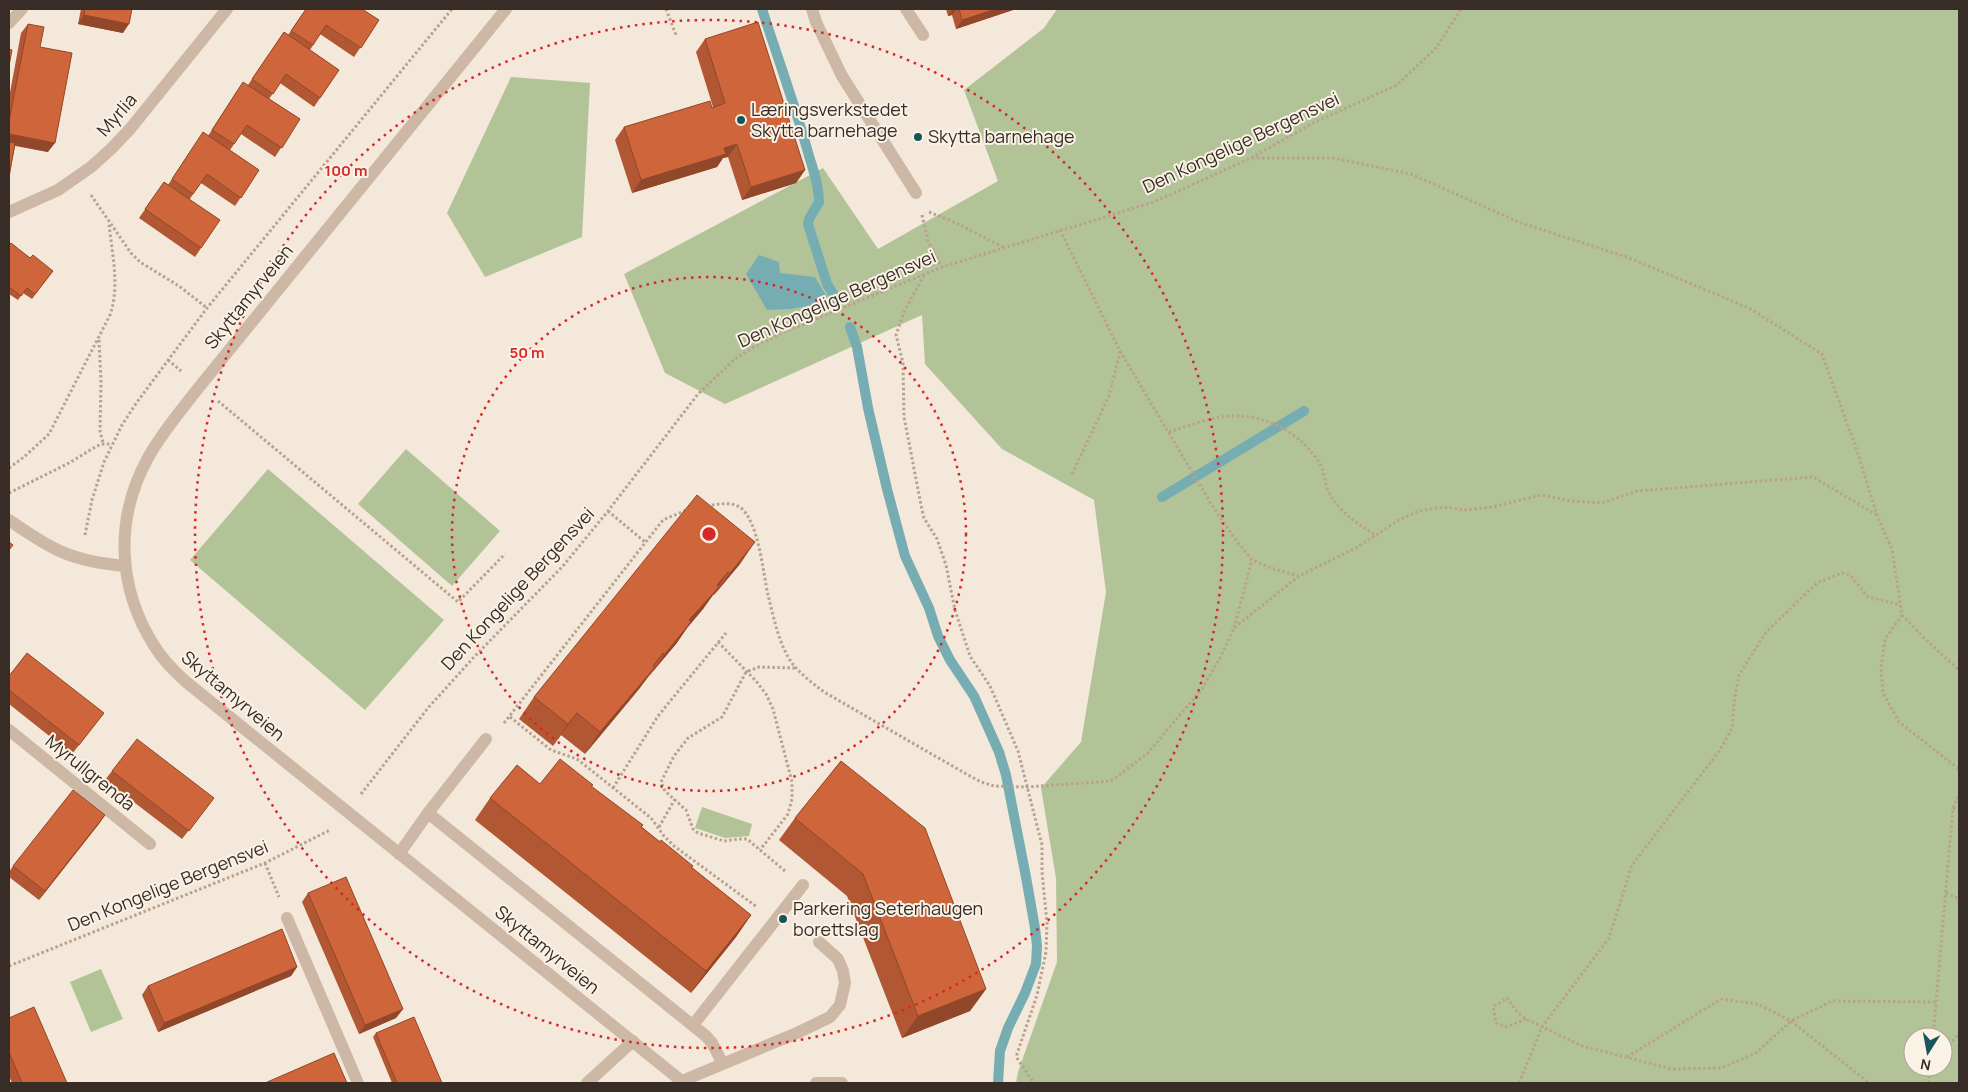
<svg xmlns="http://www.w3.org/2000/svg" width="1968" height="1092" font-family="Manrope,sans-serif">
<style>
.green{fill:#b3c398;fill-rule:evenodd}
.water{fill:#76adb2}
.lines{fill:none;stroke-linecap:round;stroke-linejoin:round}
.stream{stroke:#76adb2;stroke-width:10}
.path{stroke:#b8a28e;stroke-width:3;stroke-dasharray:2.5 2.5;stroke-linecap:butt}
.minor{stroke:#ccb8a4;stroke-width:12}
.wall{fill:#b25733}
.shaded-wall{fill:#914729}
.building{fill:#cf653b;stroke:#914729}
.ring{fill:none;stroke:#d62828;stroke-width:2.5;stroke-dasharray:2.5 5}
.poi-dot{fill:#19545c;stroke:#fbf2e6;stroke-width:2}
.labels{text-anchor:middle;stroke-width:4;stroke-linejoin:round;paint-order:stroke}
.poi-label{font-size:18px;fill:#372c26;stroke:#fbf2e6;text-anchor:start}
.street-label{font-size:18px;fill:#372c26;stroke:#fbf2e6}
.centre{fill:#d62828;stroke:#fbf2e6;stroke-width:2.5}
.ring-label{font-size:15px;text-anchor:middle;font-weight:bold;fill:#d62828;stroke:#fbf2e6;stroke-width:4;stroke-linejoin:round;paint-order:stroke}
</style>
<rect width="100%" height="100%" fill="#f3e8d9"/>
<path class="green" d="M1057,9H1959V1083H1016L1018,1072L1057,962L1056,878L1041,788L1081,742L1106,592L1094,500L1002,449L925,364L922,315L725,404L665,373L624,274L823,168L878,249L998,181L964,90L1044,28ZM1913,1037H1943V1067H1913Z
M511,77L590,83L582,237L485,277L447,213Z
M406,449L500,531L452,586L358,504Z
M268,469L444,620L365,710L190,560Z
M702,807L752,824L749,836L725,838L695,828Z
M101,969L123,1019L91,1032L70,982Z"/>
<path class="water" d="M759,255L779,262L780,273L815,277L827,297L819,304L791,309L767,310L746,274Z"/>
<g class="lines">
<path class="stream" d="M762,9C777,56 794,102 807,149C812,167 819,184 819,202L809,219L808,224L827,284L837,300
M850,327L857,347L868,408L887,489L905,556L929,608L938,636L950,660L974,696L999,752L1006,775L1026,877L1035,928L1037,946L1036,964L1025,993L1008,1028L1000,1051L998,1083
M1162,497L1304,411"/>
<path class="path" d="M666,9L676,35
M1252,158H1333L1411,174L1521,223L1627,257L1749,308L1822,354L1856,448L1877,515L1892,549L1902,615L1926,640L1959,670
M91,195L131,253L140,262L179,286L207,308
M929,212L954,222L1005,248
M922,215L928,241L942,267
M1060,230L1120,351L1210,502L1235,539L1252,560L1271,568L1299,576L1356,548L1399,520L1419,511L1444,507L1464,510L1493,507L1541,495L1571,501L1602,503L1637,491L1813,477L1877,515
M924,275L904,312L896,335L903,363L904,417L922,510L924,518L937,539L946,565L955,610L970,656L990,686L1018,751L1042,845V872L1047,923L1046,952L1037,995L1017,1054V1058L1034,1083
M99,340L101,382L100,431L103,443
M168,360L181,371
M218,401L458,602L505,554
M1169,432C1185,427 1203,420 1220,417C1259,411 1300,430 1320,464C1325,472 1324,482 1328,490C1339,513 1357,523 1377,536
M9,468L24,457L49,434L110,315C120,286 112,254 109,224
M1072,474L1109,396L1120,352
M9,493L69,463L97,446L103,444H112
M707,506C718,504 731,501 741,508C759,523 763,573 768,595C773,615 778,639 788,657C797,672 811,682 824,692L961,771L981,782L994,786L1027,787L1111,781L1147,754L1202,689L1220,658L1234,628L1299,576
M608,511L645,542
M85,535L92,500L104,462L122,425L137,402L207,308L452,9
M1902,615L1885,639L1881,668L1883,693L1899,722L1959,769
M1234,628L1252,560
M718,642L756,681L766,694L773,709L792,782V799L788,814L760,850
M510,717L551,750L577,759L651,818L664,836L674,846L757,907
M504,723L663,520L689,509
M613,788L658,716L726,633
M361,794L428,708L475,656L563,566L608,511L698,394L735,359L754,347L782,333L942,267L1154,202L1251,158L1315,122L1397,85L1436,48L1461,9
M1953,808L1959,810
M659,827L675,799
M265,863L279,897
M785,871L747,839H739L724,841L698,833L693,829L686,810L665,791L661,782L674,756L688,738L722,717L746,672L759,667L795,668
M1946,893L1959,899
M9,966L265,863L330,830
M1526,1019L1506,1027L1496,1023L1493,1007L1507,998L1518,1013L1526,1019L1582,1046L1672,1069L1721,1068L1756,1053L1791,1021L1832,1001L1936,1002
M1933,1037L1953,808L1959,795
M1943,1053L1959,1033
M1627,1057L1721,999L1758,1004L1791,1021L1869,1083
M1519,1083L1542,1027L1609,938L1632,865L1720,750L1732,728L1734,702L1739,675L1766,632L1817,583L1842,573L1851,576L1868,597L1901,605
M1929,1083L1930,1067"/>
<path class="minor" d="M506,9L200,386C182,409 163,431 149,456C114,518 117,588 155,647C163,660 174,671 185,681L684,1083
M812,9L816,22L842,76L916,193
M906,9L923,35
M9,23L22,9
M9,212L58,190L91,167L111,149L130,129L227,9
M9,520C52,550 71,561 125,566
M9,730L150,844
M428,813L706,1036L712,1043L723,1064
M399,854L428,813L486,739
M287,918L358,1083
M693,1025L803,885
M682,1081L797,1033L830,1017L840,1005L845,983L843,971L838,959L819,942
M587,1083L633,1041
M816,1083H842"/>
</g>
<path class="wall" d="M81,9H132L123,33L78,24Z
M306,9L379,20L354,57L320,34L310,50L339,70L314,107L280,83L269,99L300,119L275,157L241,134L230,150L259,170L235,206L201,183L189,200L220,220L195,257L139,218L164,182L168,185L203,132L208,136L237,91L248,85L284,32L288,35Z
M946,9H1014L1013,10L956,29L952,15L948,16Z
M28,24L40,47L48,152L15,146L9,177V98L21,33Z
M705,39L805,170L796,183L742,200L728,157L723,158L717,167L632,193L615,140L624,127L713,107L696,52Z
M9,245L53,271L32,299L23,293L18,300L9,294Z
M740,564L714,595L713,594L703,609L687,628L676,644L649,676L639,689L585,754L561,735L553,746L519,719L534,697Z
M9,676L104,713L72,754L9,704Z
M841,761L986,989L970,1011L902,1038L847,896L779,840L795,818Z
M112,771L214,798L182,839L105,780Z
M540,784L591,786L751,915L736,937L691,993L475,820L490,798Z
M105,815L39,900L9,877V872L13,866Z
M308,893L403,1009L396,1018L359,1034L302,902Z
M297,967L291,976L158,1032L142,995L148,986Z
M9,1018L67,1083H12L9,1076Z
M376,1033L442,1083H392L373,1037Z"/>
<path class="shaded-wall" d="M953,9H956L952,15L948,16Z
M996,9H1014L1013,10L956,29L962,20Z
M84,15L129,24L123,33L78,24Z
M9,134L55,143L48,152L9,144Z
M737,144L728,157L723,158L717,167L632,193L641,180L724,148Z
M805,170L796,183L742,200L751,187Z
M755,542L740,564L714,595L730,573Z
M728,572L713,594L719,587L703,609L687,628L676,644L649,676L689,620Z
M655,667L639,689L585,754L600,732Z
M577,713L553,746L568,724Z
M105,815L99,824L39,900L45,891Z
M751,915L736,937L691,993L706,971Z
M297,967L291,976L158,1032L164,1023Z
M986,989L970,1011L902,1038L918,1016Z
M403,1009L396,1018L359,1034L365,1025Z"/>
<path class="building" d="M85,9H132L129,24L84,15Z
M306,9H362L379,20L361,48L326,25L313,45L291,31Z
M959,9H996L962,20Z
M758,22L805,170L751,187L737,144L724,148L726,154L641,180L624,127L710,101L712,108L725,103L705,39Z
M28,24L44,27L40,47L72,53L55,143L9,134V121Z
M284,32L339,70L320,98L286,74L273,94L252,79Z
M9,49L12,50L9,66Z
M243,82L300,119L282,148L247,125L234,144L212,130Z
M203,132L259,170L241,198L207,174L193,194L172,179Z
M9,142L15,143L9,177Z
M164,182L220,220L201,248L145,209Z
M11,243L30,258L33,255L53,271L35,294L27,288L21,296L9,287V245Z
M697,495L755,542L730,573L728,572L717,585L719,587L689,620L691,622L664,655L663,653L653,666L655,667L600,732L577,713L568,724L534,697Z
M9,542L13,545L9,550Z
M27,653L104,713L79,745L9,690V676Z
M137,739L214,798L189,831L112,771Z
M560,759L593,785L591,786L643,825L641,827L660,842L661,840L693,866L691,867L751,915L706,971L490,798L517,765L540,784Z
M841,761L925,828L986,989L918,1016L863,874L795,818Z
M73,790L105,815L45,891L13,866Z
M346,877L403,1009L365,1025L308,893Z
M282,929L297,967L164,1023L148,986Z
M34,1007L67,1083H22L9,1052V1018Z
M414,1017L442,1083H397L376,1033Z
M334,1053L347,1083H265Z"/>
<g class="ring">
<circle cx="709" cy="534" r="257"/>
<circle cx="709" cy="534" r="514"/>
</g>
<g class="poi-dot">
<circle cx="741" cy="120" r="5"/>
<circle cx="918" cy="137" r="5"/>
<circle cx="783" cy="919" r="5"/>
</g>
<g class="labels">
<g class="poi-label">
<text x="751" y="116">Læringsverkstedet<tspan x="751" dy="21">Skytta barnehage</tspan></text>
<text x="928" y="143">Skytta barnehage</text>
<text x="793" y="915">Parkering Seterhaugen<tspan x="793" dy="21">borettslag</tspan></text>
</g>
<g class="street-label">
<text transform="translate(117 115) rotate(-49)" y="6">Myrlia</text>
<text transform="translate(1241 143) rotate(-25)" y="6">Den Kongelige Bergensvei</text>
<text transform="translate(249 297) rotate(-51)" y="6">Skyttamyrveien</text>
<text transform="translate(837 299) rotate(-24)" y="6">Den Kongelige Bergensvei</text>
<text transform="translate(518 589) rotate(-47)" y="6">Den Kongelige Bergensvei</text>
<text transform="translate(233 696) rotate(40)" y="6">Skyttamyrveien</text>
<text transform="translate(90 773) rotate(39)" y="6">Myrullgrenda</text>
<text transform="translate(168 886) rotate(-22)" y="6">Den Kongelige Bergensvei</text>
<text transform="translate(547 950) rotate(39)" y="6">Skyttamyrveien</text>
</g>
</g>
<circle cx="709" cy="534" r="8" class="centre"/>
<g class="ring-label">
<text x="346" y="176">100 m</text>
<text x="527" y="358">50 m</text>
</g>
<rect width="1968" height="1092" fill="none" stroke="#372c26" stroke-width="20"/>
<g transform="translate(1928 1052) rotate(191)"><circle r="24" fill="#fbf2e6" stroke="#ada399"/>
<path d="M0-4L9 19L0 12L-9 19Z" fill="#19545c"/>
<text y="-8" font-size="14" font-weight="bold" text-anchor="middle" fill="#372c26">N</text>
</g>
</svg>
